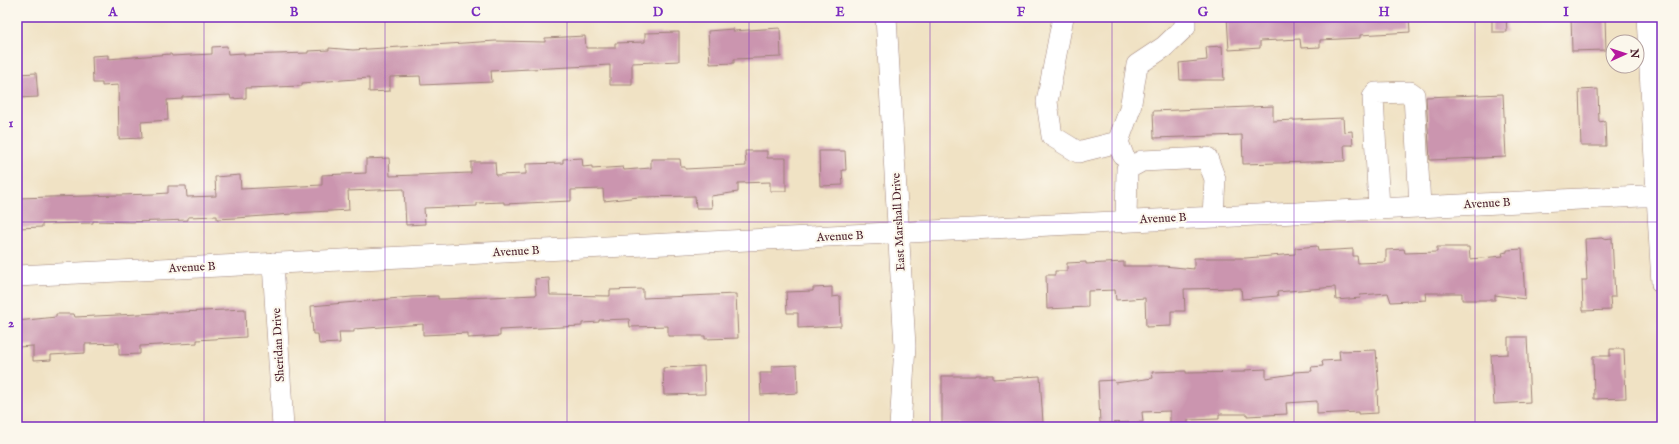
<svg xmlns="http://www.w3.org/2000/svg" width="1679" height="444" font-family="'IM FELL English',serif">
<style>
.building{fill:#cb95af}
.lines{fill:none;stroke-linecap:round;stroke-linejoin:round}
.minor-casing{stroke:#9d8078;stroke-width:22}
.minor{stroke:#fff;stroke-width:21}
.grid{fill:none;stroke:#7b2cbf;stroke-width:1;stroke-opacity:0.55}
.labels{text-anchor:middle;stroke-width:4;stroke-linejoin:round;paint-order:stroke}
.street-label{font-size:12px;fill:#4a1f2b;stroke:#fbf7ec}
.neatline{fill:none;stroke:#7b2cbf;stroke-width:1.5}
.grid-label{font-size:13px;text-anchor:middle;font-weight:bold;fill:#7b2cbf}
</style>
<rect width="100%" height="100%" fill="#fbf7ec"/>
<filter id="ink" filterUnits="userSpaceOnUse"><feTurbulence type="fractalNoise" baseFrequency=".025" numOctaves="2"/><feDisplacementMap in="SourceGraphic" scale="8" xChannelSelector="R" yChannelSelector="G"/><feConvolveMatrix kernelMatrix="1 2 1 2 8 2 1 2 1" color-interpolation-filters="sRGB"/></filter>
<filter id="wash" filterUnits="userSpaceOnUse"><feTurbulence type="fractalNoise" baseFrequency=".012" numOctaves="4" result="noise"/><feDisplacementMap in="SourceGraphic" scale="16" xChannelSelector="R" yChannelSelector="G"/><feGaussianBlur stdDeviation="0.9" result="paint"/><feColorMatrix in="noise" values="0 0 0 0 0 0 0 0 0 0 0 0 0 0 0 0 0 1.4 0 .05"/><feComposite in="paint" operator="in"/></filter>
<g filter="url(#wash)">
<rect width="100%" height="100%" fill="#f0e2c4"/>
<g id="blocks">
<path class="building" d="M1227,17H1409L1410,32L1360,35V38L1320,40V47L1301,48L1300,39L1260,41V48L1229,50Z
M1492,17H1506L1507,32H1492Z
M1571,17H1605L1606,50L1572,51Z
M780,28L781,57L734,59V63L710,64L708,31L733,29V31Z
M679,32V61L632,63V85H610V65L491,71L492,82L421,85L420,76L390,77V91L369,92V78L302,83V86L246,88V98L231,99L230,95L182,97V99L167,100L168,120L141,122L142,138L119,139L118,85L102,86V83H93L92,56L108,55V59L171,54L172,56L212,54V47L227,46L228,54L244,53V55L308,53V51L329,50V48L353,50L496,41L545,42V38L585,36L586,48H615V43L645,42V33Z
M1222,46L1224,80H1180L1179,63L1207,60L1206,47Z
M36,73L38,97L17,98V74Z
M1598,89L1599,122L1605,121L1606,146H1581L1579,90Z
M1503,94L1506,157L1430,160L1426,97Z
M1273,106V121L1343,118L1344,132L1352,131L1353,145H1344L1345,161L1243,164L1242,135L1154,138L1153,111Z
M745,151H767V158H786V191H770V182L738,183V192L711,196L712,208H696L695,196L639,197L604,201L603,189L571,190V201L504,204V202L477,203V206L424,208L425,224L406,225L404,189L348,191L349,210L292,213V214L236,218L217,219V216L188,217V220L131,222L93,221V223L42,224V227L17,228V198L154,194L168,193V186H186L187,197L216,196L215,177L240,175L241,189L322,185V175L366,173V159L389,158L390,176L471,173V162H495L496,175L526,174V164L563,163V159L582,158L583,167L592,166V169L623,167L624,170L651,168V159H680L681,167H685V169L746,166Z
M819,151H845L846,170H842L843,185L820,186Z
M1602,238L1603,239L1612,238L1615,297H1610L1611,310L1583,311L1582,280H1587L1585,239Z
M1317,246L1318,251L1353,249V256H1357L1358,263L1386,262V250L1404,249L1405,253L1437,252V247H1469L1470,259L1503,256L1502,253L1507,252V250L1522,249L1525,299L1495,295V300H1462V293H1425L1426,300L1391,302L1388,293L1360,295L1361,298L1336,300L1335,287L1277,292L1278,296L1242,299L1241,288L1184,289L1185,311H1171V326L1146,327L1145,298L1116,300L1115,290L1088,291V307L1047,309L1046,275H1055V271H1067V263L1086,262V264L1124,262V266H1164L1194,269V258H1246L1295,254V248Z
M549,278L550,295L610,296V290L643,289V298L736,294L738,338L705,339V336H668V326L630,327L629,319L599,320V322L582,323V326L500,330V336L468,338V333L423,335V324L354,329V332H339L340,343L319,344L318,334H313L311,306L411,297L438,296V299H444L536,295L535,279Z
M832,287V297L840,296L841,326L798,328V313H787L786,292L813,291V288Z
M245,309L246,337L197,340V343L140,346V354L119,355V343L85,344V353L51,355V360L33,361V346L17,347V321L56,317V314H74L75,317Z
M1508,337H1527L1530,402L1494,404L1491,355L1508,354Z
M1610,349H1624L1626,398L1594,399L1593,356H1610Z
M1376,350L1379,390H1377L1378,413L1358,414V412L1317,414V401L1286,403L1287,414L1247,416V414H1219V419L1188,420V426H1170V411L1142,412L1143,422L1100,423L1098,381L1114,380L1115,383L1153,378L1152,372L1186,371V373L1245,372V370L1266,369V378L1293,374V372L1312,371L1311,367L1323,366L1322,361L1340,360L1339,351Z
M797,365L798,393L761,395L760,373H772V366Z
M704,366L705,394L664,395L663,368Z
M975,375H993V379L1040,376L1043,423L994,427H962V423H942V376H975Z"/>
</g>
</g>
<g filter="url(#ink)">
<use href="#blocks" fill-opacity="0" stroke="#9d8078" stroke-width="1"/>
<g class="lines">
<g class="minor-casing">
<path id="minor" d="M886,17L905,346L900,427
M1063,17L1047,102L1052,136L1078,152L1118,142
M1647,17L1662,284
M1123,155L1118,142L1130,109L1137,65L1164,47L1185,27V17
M1379,208L1373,97L1376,93L1410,92L1414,95L1420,206
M1126,220L1127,169L1142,161L1207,158L1215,179L1213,216
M273,263L283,427
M17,276L1662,195"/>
</g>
<use href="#minor" class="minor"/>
</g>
</g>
<path class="grid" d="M204,17V427M385,17V427M567,17V427M749,17V427M930,17V427M1112,17V427M1294,17V427M1475,17V427M17,222H1662"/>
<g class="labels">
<g class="street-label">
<text transform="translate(1487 203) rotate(-3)" y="4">Avenue B</text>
<text transform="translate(1163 218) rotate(-3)" y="4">Avenue B</text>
<text transform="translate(898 222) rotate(-93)" y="4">East Marshall Drive</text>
<text transform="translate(840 236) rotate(-3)" y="4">Avenue B</text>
<text transform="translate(516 251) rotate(-3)" y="4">Avenue B</text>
<text transform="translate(192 267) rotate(-3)" y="4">Avenue B</text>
<text transform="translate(278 345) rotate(-93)" y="4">Sheridan Drive</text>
</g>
</g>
<rect width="1679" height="444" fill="none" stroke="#fbf7ec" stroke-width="44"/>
<g transform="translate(1625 54) rotate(87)"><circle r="19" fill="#fbf7ec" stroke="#b4a19f"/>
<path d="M0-3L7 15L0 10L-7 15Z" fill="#b5179e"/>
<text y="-6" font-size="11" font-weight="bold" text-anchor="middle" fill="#4a1f2b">N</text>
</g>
<rect x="22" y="22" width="1635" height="400" class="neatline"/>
<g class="grid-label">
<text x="113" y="16">A</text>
<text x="294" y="16">B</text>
<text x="476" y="16">C</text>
<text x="658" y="16">D</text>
<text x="840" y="16">E</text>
<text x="1021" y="16">F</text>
<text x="1203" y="16">G</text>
<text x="1384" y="16">H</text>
<text x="1566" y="16">I</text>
<text x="11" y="127">1</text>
<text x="11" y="327">2</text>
</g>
</svg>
